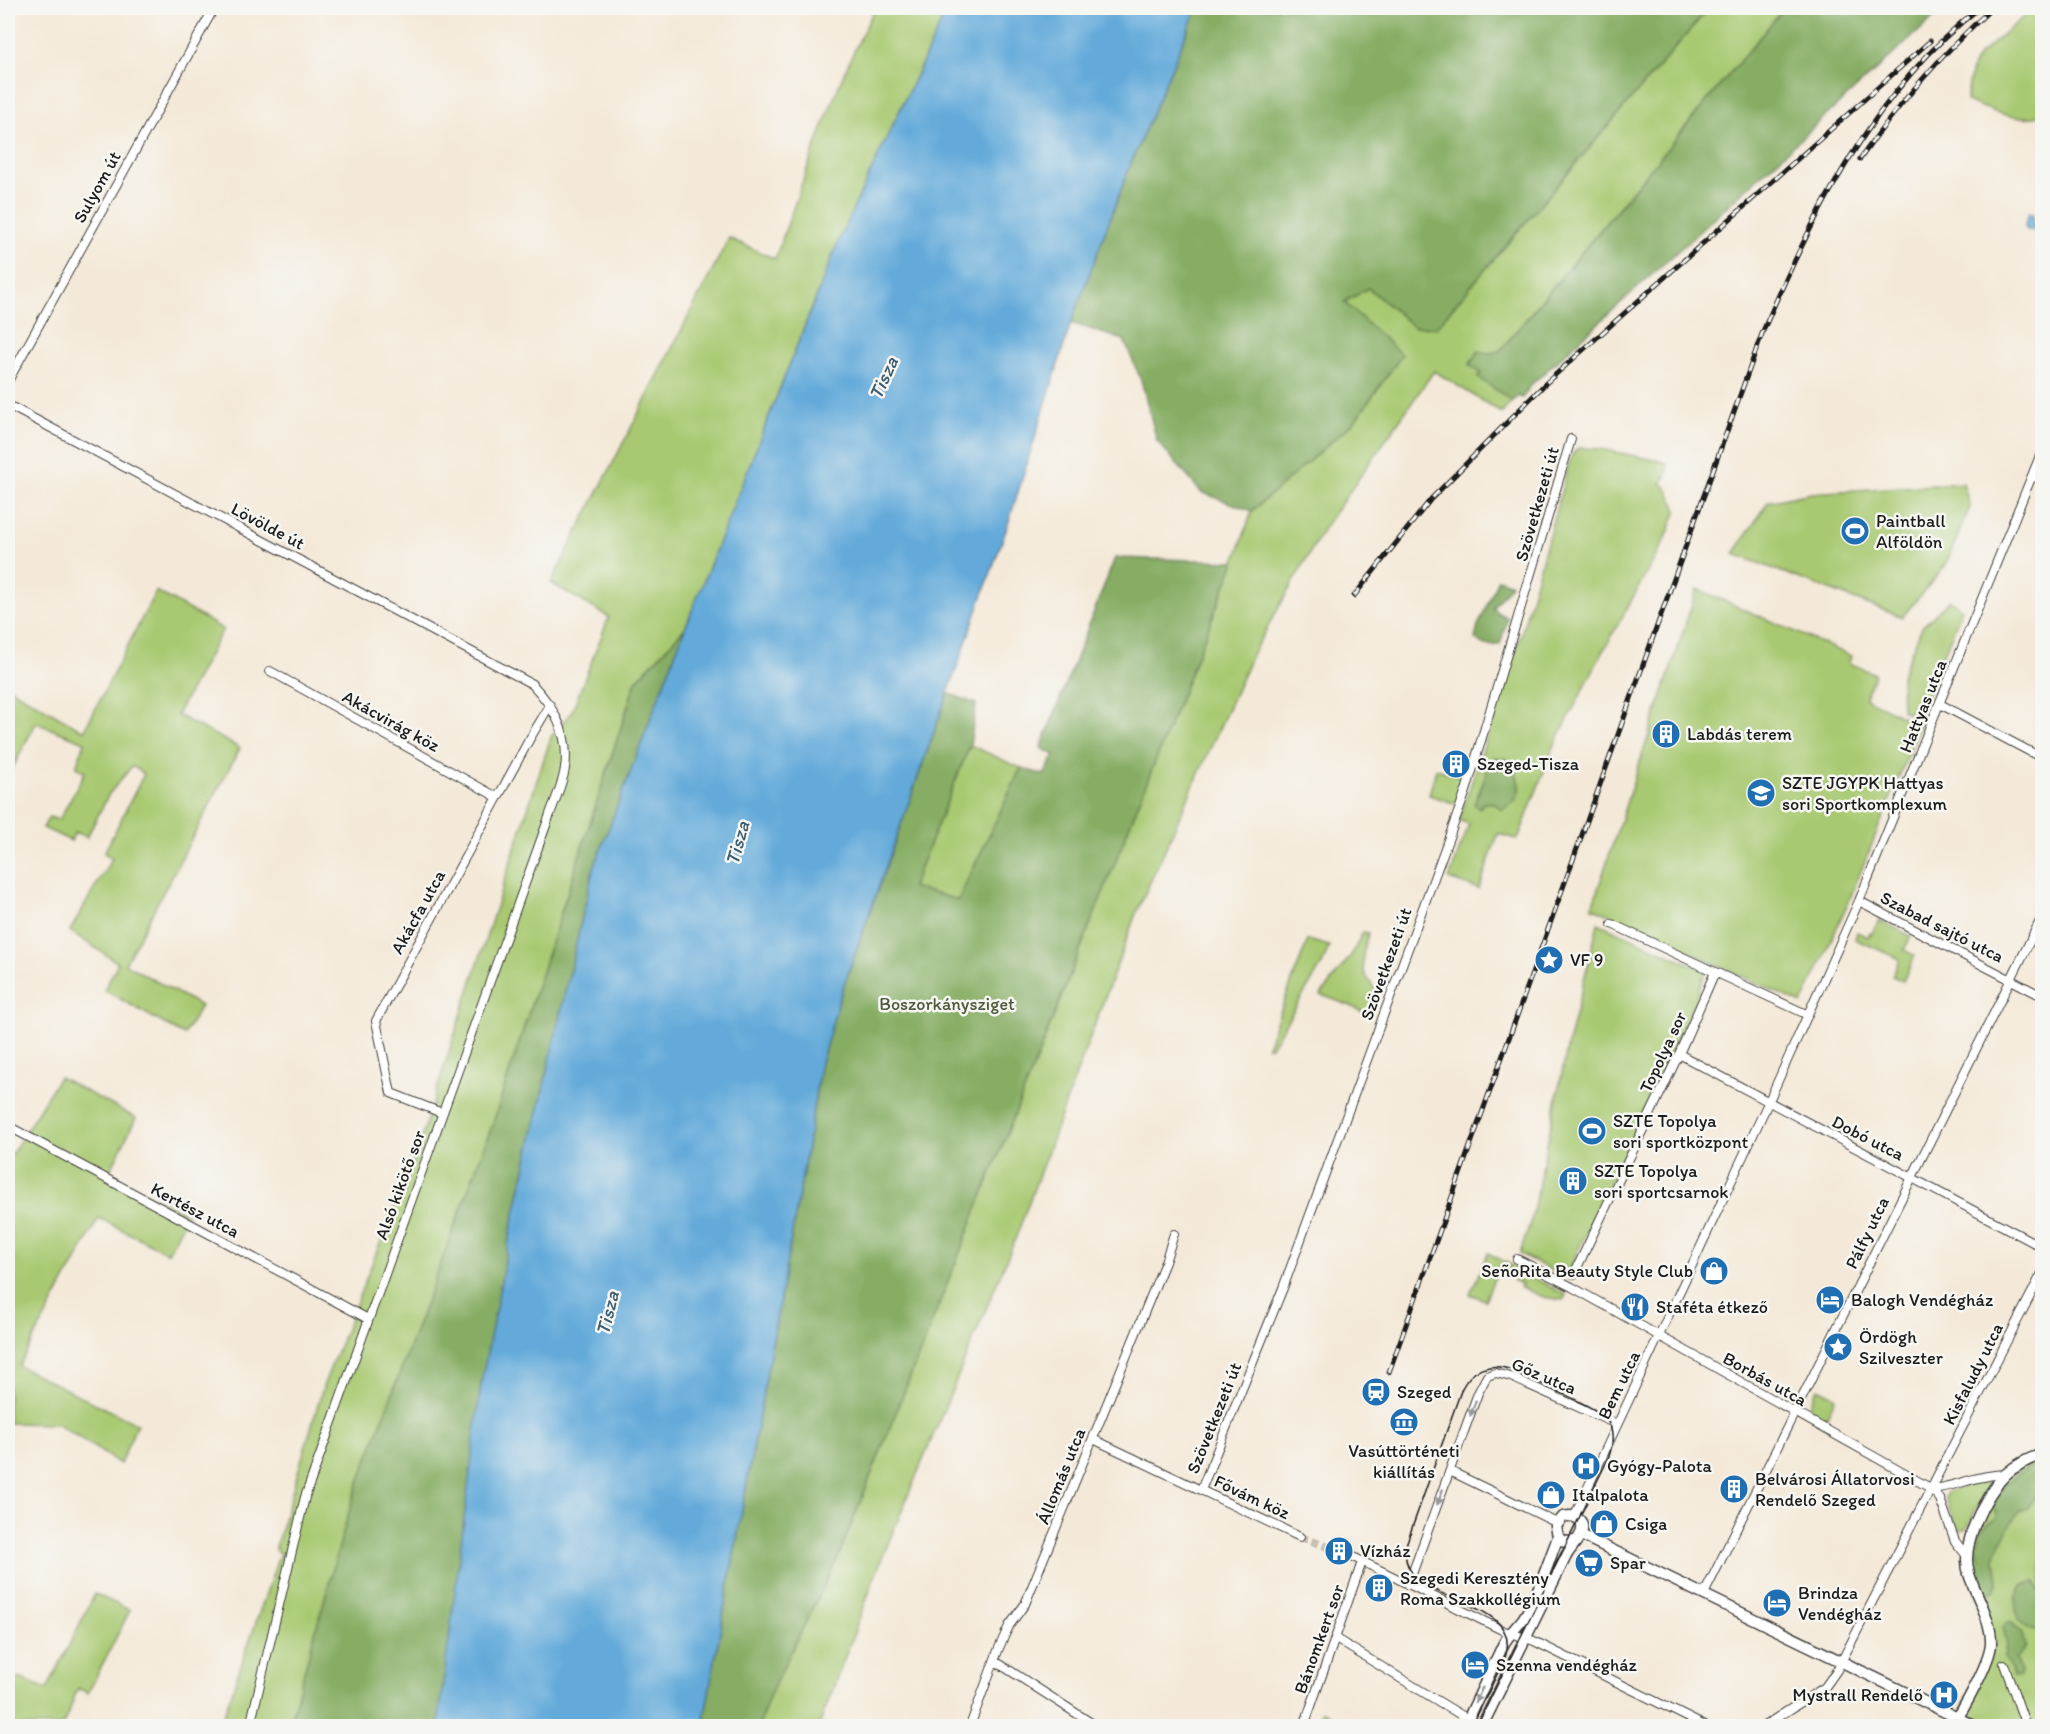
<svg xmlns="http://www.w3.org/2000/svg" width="2050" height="1734" font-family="Itim,sans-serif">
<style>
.green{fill:#a8c971;stroke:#627246;stroke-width:1.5}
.forest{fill:#86ad63;stroke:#516440;stroke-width:1.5}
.water{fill:#64aada;stroke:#40637b;stroke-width:1.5}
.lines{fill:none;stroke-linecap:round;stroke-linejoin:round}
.street-tunnel{stroke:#c9c0b2;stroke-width:8;stroke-dasharray:8 4;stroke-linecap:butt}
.street-casing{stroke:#3c3b38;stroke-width:10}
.secondary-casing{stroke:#3c3b38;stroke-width:13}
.street{stroke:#fff;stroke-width:8}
.secondary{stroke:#fff;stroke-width:10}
.tram{stroke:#1c1c1c;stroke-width:1.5}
.rail-casing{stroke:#1c1c1c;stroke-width:5}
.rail{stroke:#f6f6f2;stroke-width:3;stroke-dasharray:9;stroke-linecap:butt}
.oneway{fill:#999}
.labels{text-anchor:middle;stroke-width:5;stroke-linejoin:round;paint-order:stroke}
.street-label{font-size:18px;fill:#1c1c1c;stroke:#f6f6f2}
.poi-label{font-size:18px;fill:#1c1c1c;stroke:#f6f6f2;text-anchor:start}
.park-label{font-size:18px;fill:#4d593a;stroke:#f6f6f2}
.water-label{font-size:20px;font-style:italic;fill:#3c5c71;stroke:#f6f6f2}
</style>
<rect width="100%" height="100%" fill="#f6f6f2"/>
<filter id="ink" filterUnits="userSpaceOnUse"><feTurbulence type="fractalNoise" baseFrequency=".0167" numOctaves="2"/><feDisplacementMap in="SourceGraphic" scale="12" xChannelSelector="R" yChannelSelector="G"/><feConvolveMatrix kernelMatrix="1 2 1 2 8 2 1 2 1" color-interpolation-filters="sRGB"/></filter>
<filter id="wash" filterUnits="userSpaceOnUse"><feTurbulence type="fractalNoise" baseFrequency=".008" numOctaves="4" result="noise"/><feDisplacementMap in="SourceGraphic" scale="24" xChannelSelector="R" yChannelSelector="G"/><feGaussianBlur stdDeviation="1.35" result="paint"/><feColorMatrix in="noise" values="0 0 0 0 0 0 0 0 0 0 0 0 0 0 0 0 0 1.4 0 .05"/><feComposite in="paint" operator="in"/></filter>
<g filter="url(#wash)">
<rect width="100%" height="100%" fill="#f4e9d8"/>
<path class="green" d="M875,8H948L840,237L685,628L636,681L492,1126L352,1501L289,1726H220L280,1553L275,1550L324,1384L417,1151L551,737L572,711L609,617L551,583L729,238L775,259C806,174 833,88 875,8Z
M1709,8H1784L1478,377L1512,401L1502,413L1434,371L1324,528L1253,653L1135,916L1016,1237L882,1558L819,1726H759L770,1694L840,1553L1235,561L1252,511L1354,422L1401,355L1344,302L1368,288L1414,326L1436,327Z
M2034,8H2042V115C2016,123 1991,110 1966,101L1972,68L1980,54Z
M1578,448L1601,449L1664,462L1668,465L1666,476L1661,483L1667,488L1677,510L1666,538L1600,657L1552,750L1518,839L1498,834L1479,889L1449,879L1469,824L1459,820L1521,635L1571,456Z
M1963,483L1970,507L1945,566L1902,617L1734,554L1768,502L1811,493Z
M1697,589L1851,656L1849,663L1875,674L1865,698L1920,725L1851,896L1802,1004L1592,907Z
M156,591L223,629L177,715L240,748L125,964L201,1006L184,1035L104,990L118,963L70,931L112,858L104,853L144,774L132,766L109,794L87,837L75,832L71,841L43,828L49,817L59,820L85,772L76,767L85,742L36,723L8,777V687L84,731Z
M1950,600L1962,609L1918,718L1902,710L1901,677L1922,627Z
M970,745L1021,768L959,901L912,887Z
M1436,769L1466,778L1457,804L1429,795Z
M1879,920L1911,936L1904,950L1915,956L1903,981L1892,976L1900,959L1855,939L1857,932L1868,937L1870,933L1872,934Z
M1598,923L1706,971L1691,1011L1565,1278L1520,1254L1532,1217L1568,1044Z
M1363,932L1368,933C1365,946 1359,963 1366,976C1370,983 1375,988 1378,996L1369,1015L1351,1006L1321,995L1352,954Z
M1308,940L1329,946L1323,963L1271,1047L1267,1046Z
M59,1077L136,1118L108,1175L188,1214L168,1253L99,1218L19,1366L137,1424L120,1464L58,1424L8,1423V1156L10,1157Z
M1488,1253L1566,1295L1563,1300L1543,1297L1520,1287L1522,1284L1513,1280L1516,1273L1500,1265L1485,1300L1470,1294Z
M1818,1388L1836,1397L1826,1418L1808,1410Z
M2042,1454V1726H1974L1958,1718L1991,1645L1966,1555L2000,1481Z
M1981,1480H1985L1988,1486L1966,1529L1959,1530L1956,1528L1945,1497L1947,1492Z
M95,1594L130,1610L88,1693L78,1688L63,1726H8L9,1674L47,1689Z
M1322,1712L1356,1726H1315Z"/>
<path class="forest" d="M1197,8H1709L1436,327H1414L1368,288L1344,302L1402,355L1354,422L1252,511L1201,492L1157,441L1141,380L1124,340L1071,323L1131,163Z
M1784,8H1944L1533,383L1522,398L1518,396L1513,401L1477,377L1481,373L1469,365L1478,351L1488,353L1500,351Z
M1115,558L1235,561L840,1553L770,1694L759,1726H703L803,1172L820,1066L842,990L948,693L976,704L970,745L912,887L958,900L1021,768L1044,775L1055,755L1041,748Z
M1498,579L1511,584C1506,593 1498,598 1493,608L1498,613L1508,618L1500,644C1491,647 1482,645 1475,639L1478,626Z
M685,628L593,870L510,1235L438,1726H289L352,1501L492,1126L636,681Z
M1493,757L1511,760C1520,781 1527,799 1501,810L1495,803H1483L1480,808L1474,804Z
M2042,1462V1489L2037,1493L2028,1508L2019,1511L1999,1546L1995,1558L1998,1582L1995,1591L1987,1594L1983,1593L1975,1572L1980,1560L1977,1549L1980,1532L1989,1522L1996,1519L1997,1513L1993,1507C1996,1485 2023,1469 2042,1462Z
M2036,1582C2044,1593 2043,1618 2042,1631L2041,1632C2036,1631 2031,1630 2027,1628C2012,1621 2014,1596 2022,1585Z
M2006,1623H2012L2023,1634L2026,1647L2015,1659L2020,1671L2019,1675L2013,1676L2005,1658L2007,1644L2003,1627Z"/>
<path class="water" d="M948,8H1197L1131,163L1071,323L1008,524L842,990L820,1066L803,1172L703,1726H438L481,1384L510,1235L593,870L685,628L840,237Z
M2029,213L2034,214L2033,226L2042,231V236L2032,230H2026L2025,223Z"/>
</g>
<g filter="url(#ink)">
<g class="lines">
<path class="street-tunnel" d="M1300,1537L1343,1552"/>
<g class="street-casing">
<path id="street" d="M8,381L214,8
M8,405L532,684C554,707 570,735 565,768C563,784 554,802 549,817L305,1497L250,1726
M2033,476L2042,481
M270,671L497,797
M1940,704L2042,758
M1859,901L2042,996
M1612,924L1715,972
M1679,1054L2042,1247
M442,1113L391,1093L376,1021L529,740L550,705
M8,1126L368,1319
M1517,1259L1572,1287L1932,1489L1940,1499L1955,1541L1966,1555
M1574,1274L1679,1054L1715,972L1806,1014
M1093,1439L1300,1537
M1450,1471L1557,1523
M1932,1489C1958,1486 1980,1474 2007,1474
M1201,1490L1283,1288L1466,791L1571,439
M1574,1517L1768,1103L1859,901L2042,451
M1343,1552L1504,1631L1534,1641L1705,1726
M1408,1585L1478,1393L1487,1376L1496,1373L1511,1377L1616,1424
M1704,1594L2042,917
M1336,1639L1479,1726
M995,1661L1096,1726
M2004,1664L2026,1726
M970,1726L999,1648L1009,1626L1025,1604L1165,1262L1174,1234
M1304,1726L1362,1562
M1764,1726L1825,1687L1837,1670L2042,1273"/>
</g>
<g class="secondary-casing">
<path id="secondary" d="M1581,1535L1974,1726
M1465,1726L1503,1645C1508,1635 1516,1628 1523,1619C1537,1599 1549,1560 1558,1537
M1482,1726L1566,1556C1571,1546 1592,1529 1577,1518C1572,1515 1568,1516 1563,1517L1556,1526L1558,1537L1565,1542L1575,1541
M1952,1726C1963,1711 1990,1662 1991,1644C1992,1620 1976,1596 1969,1574C1960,1544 1985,1495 2006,1474C2017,1464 2029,1459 2042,1454"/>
</g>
<use href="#street" class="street"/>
<use href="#secondary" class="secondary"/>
<path class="tram" d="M1472,1726L1505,1658C1527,1591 1389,1609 1407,1542L1462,1388C1471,1370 1489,1362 1509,1369C1528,1379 1595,1405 1606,1419C1615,1431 1613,1446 1608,1459L1477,1726"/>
<g class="rail-casing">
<path id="rail" d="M1860,159C1899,103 1942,54 1992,8
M1354,596L1431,499L1546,383L1930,41
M1389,1372L1763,331C1814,212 1875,90 1979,8"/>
</g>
<use href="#rail" class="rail"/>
</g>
<defs><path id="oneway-solid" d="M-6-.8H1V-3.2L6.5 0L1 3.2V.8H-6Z" transform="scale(1.5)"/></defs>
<g class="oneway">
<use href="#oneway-solid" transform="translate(1473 1408) rotate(110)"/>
<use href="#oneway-solid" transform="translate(1440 1497) rotate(110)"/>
<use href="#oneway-solid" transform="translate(1479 1695) rotate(115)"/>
</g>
</g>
<defs>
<g id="stadium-disc" transform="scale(1.5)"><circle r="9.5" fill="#1f6fb2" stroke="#f6f6f2"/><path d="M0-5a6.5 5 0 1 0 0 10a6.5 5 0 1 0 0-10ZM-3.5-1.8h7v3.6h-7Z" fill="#fff"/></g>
<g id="building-disc" transform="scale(1.5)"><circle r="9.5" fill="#1f6fb2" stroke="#f6f6f2"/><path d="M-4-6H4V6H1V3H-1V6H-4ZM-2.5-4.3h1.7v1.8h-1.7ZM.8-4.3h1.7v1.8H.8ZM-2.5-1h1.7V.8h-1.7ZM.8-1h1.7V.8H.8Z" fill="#fff"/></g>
<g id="university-disc" transform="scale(1.5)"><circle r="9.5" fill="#1f6fb2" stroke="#f6f6f2"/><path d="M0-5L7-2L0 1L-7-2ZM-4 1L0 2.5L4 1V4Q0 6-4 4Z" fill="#fff"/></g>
<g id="sight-disc" transform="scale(1.5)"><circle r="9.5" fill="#1f6fb2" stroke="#f6f6f2"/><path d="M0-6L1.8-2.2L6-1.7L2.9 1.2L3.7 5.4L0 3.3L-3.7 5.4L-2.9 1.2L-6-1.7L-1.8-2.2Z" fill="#fff"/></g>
<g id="shop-disc" transform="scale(1.5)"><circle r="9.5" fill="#1f6fb2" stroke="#f6f6f2"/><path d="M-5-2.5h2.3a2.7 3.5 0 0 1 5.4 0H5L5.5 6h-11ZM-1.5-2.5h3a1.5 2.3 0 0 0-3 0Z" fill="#fff"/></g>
<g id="hotel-disc" transform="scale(1.5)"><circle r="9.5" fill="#1f6fb2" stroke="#f6f6f2"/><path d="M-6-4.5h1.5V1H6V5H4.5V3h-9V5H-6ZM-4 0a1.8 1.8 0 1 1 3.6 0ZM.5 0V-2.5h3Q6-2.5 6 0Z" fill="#fff"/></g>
<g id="restaurant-disc" transform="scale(1.5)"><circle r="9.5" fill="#1f6fb2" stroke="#f6f6f2"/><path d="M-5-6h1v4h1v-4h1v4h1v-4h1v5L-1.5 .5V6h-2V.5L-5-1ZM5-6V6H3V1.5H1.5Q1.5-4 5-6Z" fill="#fff"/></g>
<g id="station-disc" transform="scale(1.5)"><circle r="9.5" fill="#1f6fb2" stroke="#f6f6f2"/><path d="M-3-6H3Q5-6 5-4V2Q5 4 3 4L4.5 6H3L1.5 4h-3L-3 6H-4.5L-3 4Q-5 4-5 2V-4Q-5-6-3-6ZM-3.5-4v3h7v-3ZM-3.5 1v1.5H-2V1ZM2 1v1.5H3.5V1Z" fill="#fff"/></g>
<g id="museum-disc" transform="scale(1.5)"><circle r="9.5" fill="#1f6fb2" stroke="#f6f6f2"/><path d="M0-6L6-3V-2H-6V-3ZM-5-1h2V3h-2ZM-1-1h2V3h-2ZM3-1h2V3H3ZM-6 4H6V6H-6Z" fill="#fff"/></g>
<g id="hospital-disc" transform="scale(1.5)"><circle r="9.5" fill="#1f6fb2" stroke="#f6f6f2"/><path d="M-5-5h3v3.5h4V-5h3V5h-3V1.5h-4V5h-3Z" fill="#fff"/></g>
<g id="supermarket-disc" transform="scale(1.5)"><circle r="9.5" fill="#1f6fb2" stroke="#f6f6f2"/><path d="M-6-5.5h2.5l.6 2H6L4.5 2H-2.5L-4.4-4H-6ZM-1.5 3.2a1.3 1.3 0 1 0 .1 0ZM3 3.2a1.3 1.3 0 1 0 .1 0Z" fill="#fff"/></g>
</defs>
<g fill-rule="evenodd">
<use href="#stadium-disc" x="1855" y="531"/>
<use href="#building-disc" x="1666" y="734"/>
<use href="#building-disc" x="1456" y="764"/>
<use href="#university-disc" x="1761" y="793"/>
<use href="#sight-disc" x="1549" y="960"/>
<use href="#stadium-disc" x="1592" y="1131"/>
<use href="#building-disc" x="1573" y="1181"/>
<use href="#shop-disc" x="1714" y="1271"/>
<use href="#hotel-disc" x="1830" y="1300"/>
<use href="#restaurant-disc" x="1635" y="1307"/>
<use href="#sight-disc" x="1838" y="1347"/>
<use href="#station-disc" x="1376" y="1392"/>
<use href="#museum-disc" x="1404" y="1422"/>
<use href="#hospital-disc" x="1586" y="1466"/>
<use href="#building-disc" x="1734" y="1489"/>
<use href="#shop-disc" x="1551" y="1495"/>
<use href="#shop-disc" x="1604" y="1524"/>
<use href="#building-disc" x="1339" y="1551"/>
<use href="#supermarket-disc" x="1589" y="1563"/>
<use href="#building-disc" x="1379" y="1588"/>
<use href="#hotel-disc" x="1777" y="1603"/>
<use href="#hotel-disc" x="1475" y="1665"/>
<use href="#hospital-disc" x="1944" y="1695"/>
</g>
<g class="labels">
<g class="street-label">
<text transform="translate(97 187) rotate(-61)" y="6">Sulyom út</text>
<text transform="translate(1537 504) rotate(-74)" y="6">Szövetkezeti út</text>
<text transform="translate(268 526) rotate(28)" y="6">Lövölde út</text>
<text transform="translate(1923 706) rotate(-68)" y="6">Hattyas utca</text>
<text transform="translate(391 721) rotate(29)" y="6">Akácvirág köz</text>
<text transform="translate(418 912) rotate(-61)" y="6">Akácfa utca</text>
<text transform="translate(1942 927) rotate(27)" y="6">Szabad sajtó utca</text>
<text transform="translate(1386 964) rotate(-70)" y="6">Szövetkezeti út</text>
<text transform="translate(1663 1052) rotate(-65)" y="6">Topolya sor</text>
<text transform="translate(1868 1138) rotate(27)" y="6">Dobó utca</text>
<text transform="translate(400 1185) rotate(-70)" y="6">Alsó kikötő sor</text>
<text transform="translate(195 1210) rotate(28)" y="6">Kertész utca</text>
<text transform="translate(1867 1233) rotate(-64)" y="6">Pálfy utca</text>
<text transform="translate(1973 1374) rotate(-63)" y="6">Kisfaludy utca</text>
<text transform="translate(1544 1376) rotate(23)" y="6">Gőz utca</text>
<text transform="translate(1765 1379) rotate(29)" y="6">Borbás utca</text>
<text transform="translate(1619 1385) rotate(-64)" y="6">Bem utca</text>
<text transform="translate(1214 1418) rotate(-68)" y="6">Szövetkezeti út</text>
<text transform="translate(1061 1476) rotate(-68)" y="6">Állomás utca</text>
<text transform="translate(1252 1497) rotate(25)" y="6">Fővám köz</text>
<text transform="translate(1319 1639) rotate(-70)" y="6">Bánomkert sor</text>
</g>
<g class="poi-label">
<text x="1876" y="527">Paintball<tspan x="1876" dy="21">Alföldön</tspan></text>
<text x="1687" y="740">Labdás terem</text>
<text x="1477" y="770">Szeged-Tisza</text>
<text x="1782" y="789">SZTE JGYPK Hattyas<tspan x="1782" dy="21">sori Sportkomplexum</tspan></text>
<text x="1570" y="966">VF 9</text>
<text x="1613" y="1127">SZTE Topolya<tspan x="1613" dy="21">sori sportközpont</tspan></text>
<text x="1594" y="1177">SZTE Topolya<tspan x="1594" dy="21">sori sportcsarnok</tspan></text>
<text x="1693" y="1277" text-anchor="end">SeñoRita Beauty Style Club</text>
<text x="1851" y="1306">Balogh Vendégház</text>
<text x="1656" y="1313">Staféta étkező</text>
<text x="1859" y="1343">Ördögh<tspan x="1859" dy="21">Szilveszter</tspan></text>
<text x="1397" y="1398">Szeged</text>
<text x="1404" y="1457" text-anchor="middle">Vasúttörténeti<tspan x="1404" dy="21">kiállítás</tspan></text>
<text x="1607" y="1472">Gyógy-Palota</text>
<text x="1755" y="1485">Belvárosi Állatorvosi<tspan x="1755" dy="21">Rendelő Szeged</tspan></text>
<text x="1572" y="1501">Italpalota</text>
<text x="1625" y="1530">Csiga</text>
<text x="1360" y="1557">Vízház</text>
<text x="1610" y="1569">Spar</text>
<text x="1400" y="1584">Szegedi Keresztény<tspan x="1400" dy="21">Roma Szakkollégium</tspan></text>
<text x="1798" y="1599">Brindza<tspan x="1798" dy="21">Vendégház</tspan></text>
<text x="1496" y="1671">Szenna vendégház</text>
<text x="1923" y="1701" text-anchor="end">Mystrall Rendelő</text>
</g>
<g class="park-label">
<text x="947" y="1010">Boszorkánysziget</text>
</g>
<g class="water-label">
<text transform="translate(883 378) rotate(-66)" y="7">Tisza</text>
<text transform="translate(737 843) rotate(-75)" y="7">Tisza</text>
<text transform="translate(607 1313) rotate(-76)" y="7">Tisza</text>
</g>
</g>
<rect width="2050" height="1734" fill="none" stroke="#f6f6f2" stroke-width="30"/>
</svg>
